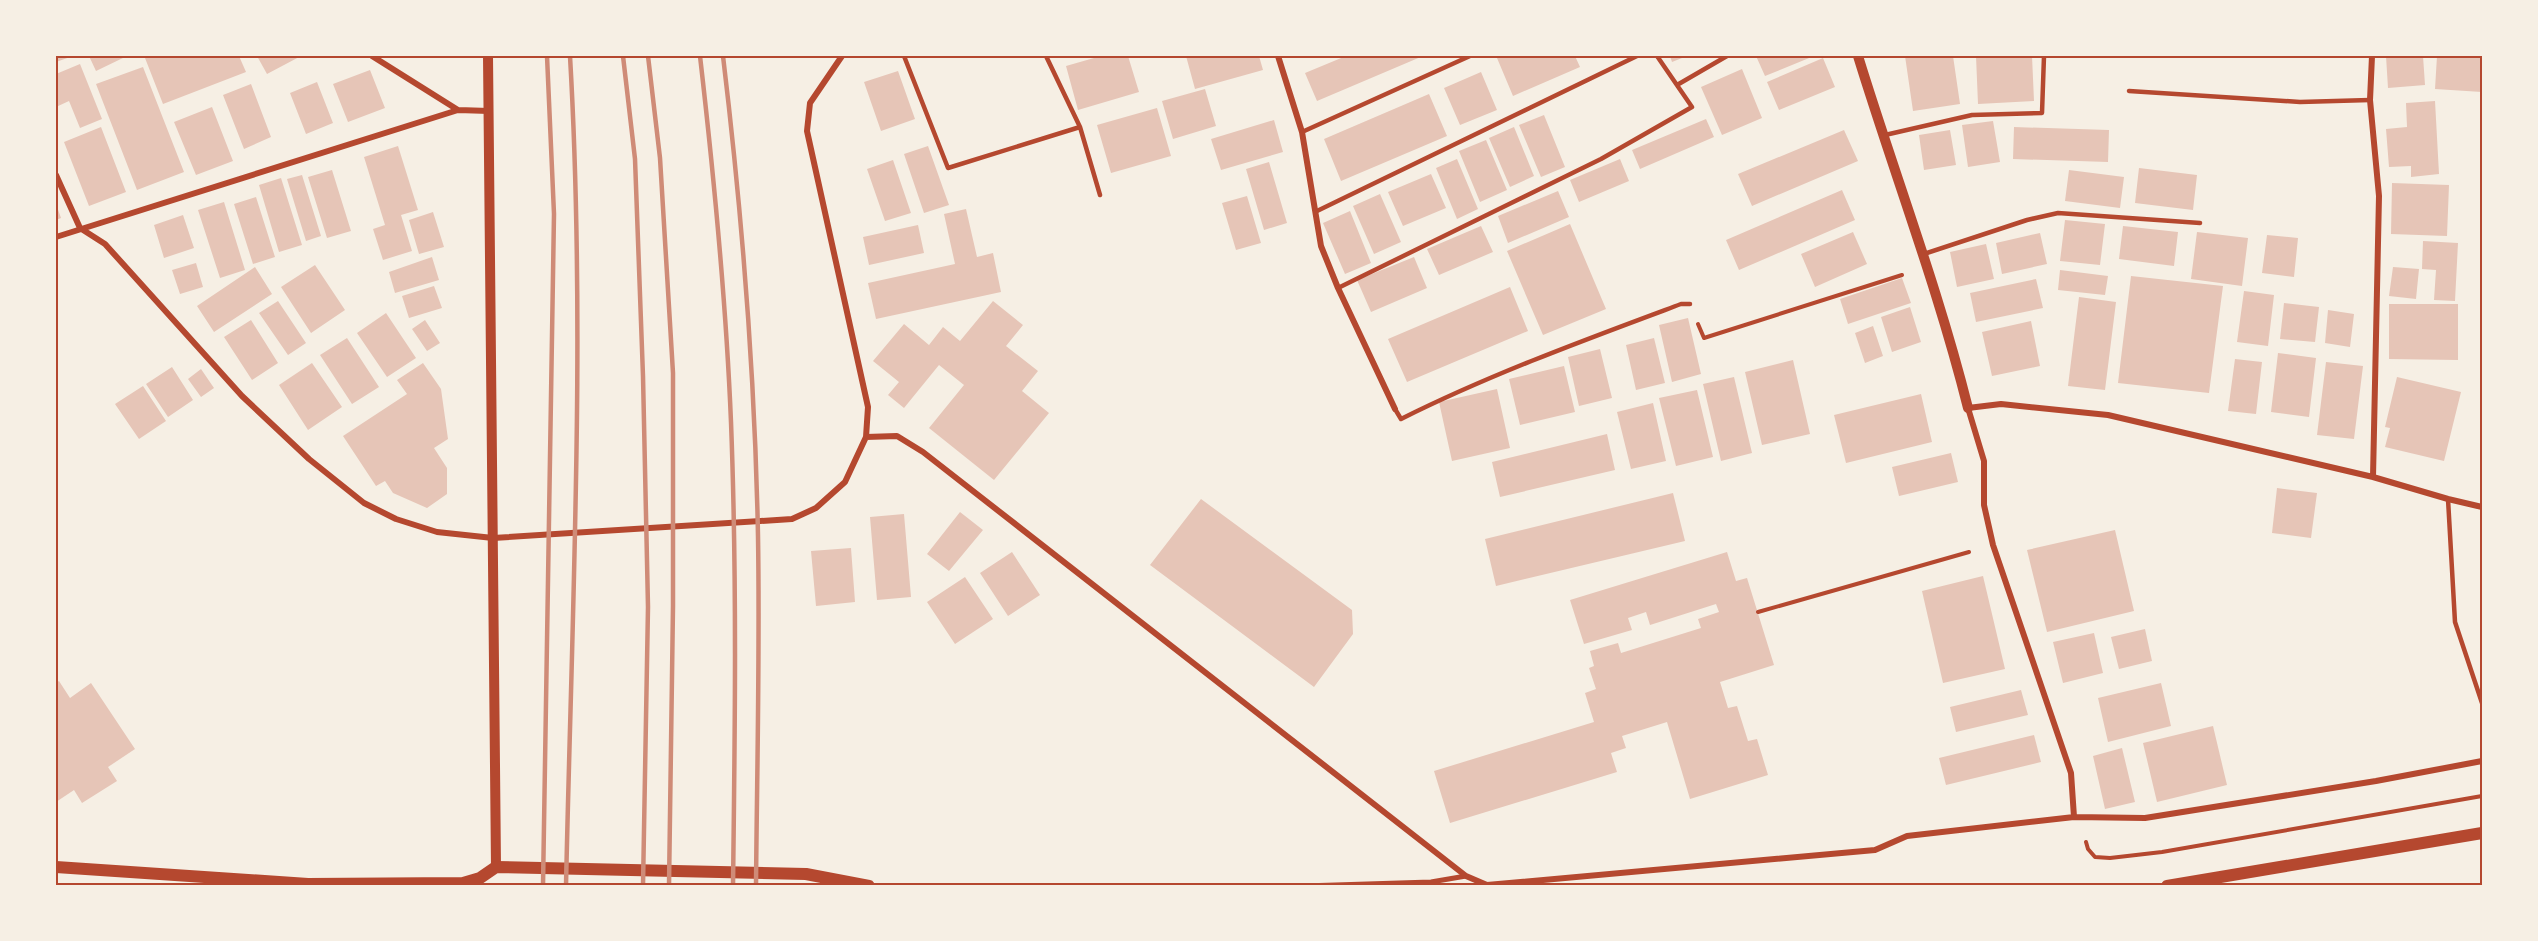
<svg xmlns="http://www.w3.org/2000/svg" width="2538" height="941" font-family="Rubik,sans-serif">
<style>
.building{fill:#e6c5b7}
.lines{fill:none;stroke-linecap:round;stroke-linejoin:round}
.path{stroke:#b5482f;stroke-width:4}
.service{stroke:#b5482f;stroke-width:4.5}
.pedestrian{stroke:#b5482f;stroke-width:5}
.minor{stroke:#b5482f;stroke-width:6}
.tertiary{stroke:#b5482f;stroke-width:10}
.secondary{stroke:#b5482f;stroke-width:12}
.rail{stroke:#cf8b77;stroke-width:4.5}
.neatline{fill:none;stroke:#b5482f;stroke-width:2}
</style>
<rect width="100%" height="100%" fill="#f6efe4"/>
<path class="building" d="M56,56H73L56,62Z
M89,56H124L125,57L96,71Z
M151,56H239L246,72L163,104L145,58Z
M257,56H301L267,74Z
M1101,56H1128L1139,92L1078,110L1066,66Z
M1186,56H1259L1263,70L1195,89Z
M1346,56H1423L1317,101L1305,73Z
M1502,56H1575L1580,67L1513,96L1497,58Z
M1670,56H1687L1672,62Z
M1756,56H1814L1765,76Z
M1905,56H1953L1960,104L1913,111Z
M1976,56H2032L2034,101L1978,104Z
M2386,56H2423L2425,85L2388,88Z
M2437,56H2482V92L2435,89Z
M1823,58L1835,87L1779,110L1767,82Z
M80,64L102,119L80,128L69,101L56,107V74Z
M143,67L184,172L137,190L96,84Z
M1742,69L1762,118L1722,135L1701,87Z
M370,70L385,108L348,122L333,84Z
M898,71L915,119L881,131L864,82Z
M1481,72L1497,110L1460,125L1444,88Z
M317,82L333,123L306,134L290,93Z
M251,84L271,137L244,149L223,95Z
M1205,89L1216,126L1173,139L1162,101Z
M1429,94L1447,136L1341,181L1324,139Z
M2435,101L2439,174L2411,177V166L2389,167L2386,129L2407,127L2406,103Z
M212,107L233,161L196,175L174,122Z
M1157,108L1171,156L1111,173L1097,125Z
M1544,115L1565,167L1541,177L1519,125Z
M1706,119L1714,137L1640,169L1632,150Z
M1274,120L1283,152L1221,170L1211,139Z
M1993,121L2000,162L1968,167L1962,125Z
M101,127L126,192L89,206L64,142Z
M1514,127L1534,176L1510,187L1489,138Z
M2014,127L2109,130L2108,162L2013,159Z
M1844,130L1858,161L1752,206L1738,174Z
M1950,130L1956,165L1924,170L1919,135Z
M1486,140L1507,190L1480,202L1459,151Z
M398,146L418,210L401,215L412,251L383,260L373,229L385,225L364,157Z
M928,146L949,205L924,213L904,154Z
M1457,159L1478,209L1457,219L1436,168Z
M1620,159L1629,181L1579,202L1570,180Z
M893,160L911,213L885,221L867,169Z
M1269,162L1287,223L1264,230L1246,169Z
M2139,168L2197,175L2193,210L2135,203Z
M332,170L351,231L327,238L308,177Z
M2069,170L2124,177L2120,208L2065,201Z
M1431,174L1446,208L1403,226L1388,192Z
M302,175L321,236L306,241L287,179Z
M281,178L302,245L279,252L259,185Z
M2392,183L2449,185L2447,236L2391,234Z
M1842,190L1855,220L1739,270L1726,240Z
M1558,191L1569,217L1508,243L1498,216Z
M1380,194L1401,242L1374,254L1353,206Z
M1247,196L1261,243L1236,250L1222,203Z
M256,197L275,257L253,264L234,204Z
M224,202L245,270L220,278L198,210Z
M56,204L61,218L56,220Z
M966,209L977,257L993,253L1001,292L876,319L868,283L955,264L944,214Z
M1350,211L1371,263L1345,274L1323,223Z
M433,212L444,247L419,254L409,220Z
M183,215L194,248L164,258L154,225Z
M2065,220L2105,224L2100,265L2060,261Z
M1570,224L1606,309L1543,335L1507,251Z
M918,225L924,253L869,265L863,237Z
M1481,226L1493,252L1439,275L1427,249Z
M2123,226L2178,232L2174,266L2119,259Z
M1853,232L1867,264L1815,287L1801,254Z
M2197,232L2248,238L2242,286L2191,279Z
M2040,233L2047,264L2002,274L1996,243Z
M2267,235L2298,238L2294,277L2262,273Z
M2423,241L2458,243L2455,301L2434,300L2436,270L2422,269Z
M1986,244L1994,279L1957,287L1950,252Z
M432,257L439,280L395,293L389,272Z
M1414,257L1427,288L1371,312L1357,280Z
M196,263L203,287L180,294L172,270Z
M315,265L345,310L311,333L281,287Z
M255,267L272,294L214,332L197,306Z
M2393,267L2419,269L2416,299L2389,296Z
M2060,270L2108,276L2105,295L2058,290Z
M2131,276L2223,286L2209,393L2118,383Z
M1902,278L1911,303L1848,324L1840,299Z
M2036,279L2043,308L1976,322L1970,293Z
M434,286L442,308L409,318L402,296Z
M1510,287L1528,331L1407,382L1388,339Z
M2244,291L2274,295L2268,346L2237,342Z
M2079,297L2116,302L2105,390L2068,386Z
M278,301L306,343L288,355L259,313Z
M993,301L1023,325L1006,346L1038,371L1022,391L1049,413L994,480L929,428L964,385L939,365L904,408L888,395L899,382L873,361L904,324L929,345L943,327L960,341Z
M2284,303L2319,307L2315,342L2280,339Z
M2389,304H2458V360L2389,359Z
M1910,307L1921,342L1892,352L1881,317Z
M2328,310L2354,314L2350,347L2325,343Z
M386,313L416,358L387,377L357,333Z
M1688,318L1701,374L1672,382L1659,325Z
M251,320L278,363L252,380L224,337Z
M425,320L440,343L427,351L412,329Z
M2031,321L2040,366L1992,376L1982,332Z
M1873,326L1883,356L1865,363L1855,333Z
M347,338L379,387L352,404L320,355Z
M1654,338L1665,383L1636,390L1626,345Z
M1600,349L1612,398L1579,406L1568,357Z
M2278,353L2316,358L2309,417L2271,412Z
M2235,359L2262,362L2256,414L2228,411Z
M1793,360L1810,434L1762,445L1745,372Z
M2326,362L2363,366L2354,439L2317,435Z
M312,363L342,407L308,430L279,385Z
M423,363L441,389L448,439L434,448L447,468V494L427,508L393,493L385,481L376,486L343,436L407,394L397,380Z
M1564,366L1575,412L1520,425L1509,379Z
M172,367L193,400L168,417L146,384Z
M201,369L214,388L201,397L188,379Z
M1734,377L1752,453L1721,461L1703,384Z
M2397,377L2461,392L2444,461L2385,447L2390,428L2385,427Z
M143,386L166,421L139,439L115,404Z
M1497,389L1510,448L1452,461L1439,402Z
M1697,390L1713,457L1676,466L1659,398Z
M1921,394L1932,442L1846,463L1834,415Z
M1653,403L1666,461L1631,469L1617,412Z
M1607,434L1615,470L1500,497L1492,462Z
M1951,453L1958,482L1899,496L1892,467Z
M2277,488L2317,493L2311,538L2272,533Z
M1673,493L1685,541L1496,586L1485,539Z
M1201,499L1352,610L1353,634L1314,687L1150,565Z
M960,512L983,530L949,571L927,554Z
M904,514L911,597L877,600L870,517Z
M2115,530L2134,611L2047,632L2027,550Z
M851,548L855,602L816,606L811,551Z
M1012,552L1040,595L1008,616L980,573Z
M1727,552L1736,581L1747,578L1774,665L1720,682L1728,708L1737,706L1748,741L1757,739L1768,775L1690,799L1667,722L1622,736L1626,748L1611,753L1617,772L1450,823L1434,771L1594,722L1585,693L1596,689L1589,668L1594,666L1590,651L1618,643L1621,653L1701,628L1698,619L1719,612L1716,604L1650,625L1646,612L1628,618L1632,630L1584,644L1570,600Z
M1983,576L2005,669L1943,683L1922,591Z
M965,577L993,619L955,644L927,602Z
M2145,629L2152,661L2119,669L2111,637Z
M2094,633L2103,673L2063,683L2053,642Z
M59,681L70,698L91,683L135,749L108,767L117,781L82,803L74,790L56,802V683Z
M2161,683L2171,726L2108,742L2098,698Z
M2021,690L2028,715L1956,732L1950,707Z
M2213,726L2227,785L2157,802L2143,743Z
M2034,735L2041,762L1946,785L1939,758Z
M2122,748L2135,802L2105,809L2093,756Z"/>
<g class="lines">
<path class="path" d="M1698,324L1704,338L1902,275
M1758,612L1969,552
M2086,842L2088,849L2095,857L2110,858L2162,852L2482,796"/>
<path class="service" d="M904,56L948,168L1080,127
M1046,56L1080,127L1100,195
M1677,85L1727,56
M2129,91L2300,102L2370,100
M1302,132L1470,56
M1885,135L1972,115L2042,113L2044,56
M1317,211L1637,56
M1924,254L2027,220L2058,213L2200,223
M1338,288L1601,159L1692,107L1657,56
M1395,409L1401,419C1491,374 1587,339 1681,304H1690
M2448,499L2455,622L2482,703"/>
<path class="pedestrian" d="M1303,886L1431,882L1466,876"/>
<path class="minor" d="M372,56L458,110
M1278,56L1302,132L1321,246L1338,288L1395,409
M2372,56L2370,100L2379,196L2373,477
M56,175L80,228L105,244L242,396L309,459L364,503L396,519L437,532L493,538L792,519L816,508L845,482L866,437L868,407L807,131L810,103L842,56
M56,237L458,110L489,111
M866,437L897,436L923,452L1466,876L1487,885L1875,850L1907,836L2074,817L2145,818L2376,781L2482,761
M2074,817L2071,773L1993,545L1984,505V461L1968,408L2001,404L2108,415L2373,477L2448,499L2482,507"/>
<path class="tertiary" d="M488,56L496,867
M1858,56C1894,173 1938,288 1968,408"/>
<path class="secondary" d="M56,867L308,884L463,883L480,878L496,867L806,874L869,886
M2167,886L2482,833"/>
<path class="rail" d="M623,56L635,159L643,376L648,607L643,886
M648,56L660,158L673,373V606L669,886
M700,56C714,177 726,300 731,422C737,577 735,731 733,886
M723,56C742,214 755,376 758,536C760,652 757,769 756,886
M543,886L554,214L547,56
M566,886C572,609 586,332 570,56"/>
</g>
<rect width="2538" height="941" fill="none" stroke="#f6efe4" stroke-width="114"/>
<rect x="57" y="57" width="2424" height="827" class="neatline"/>
</svg>
